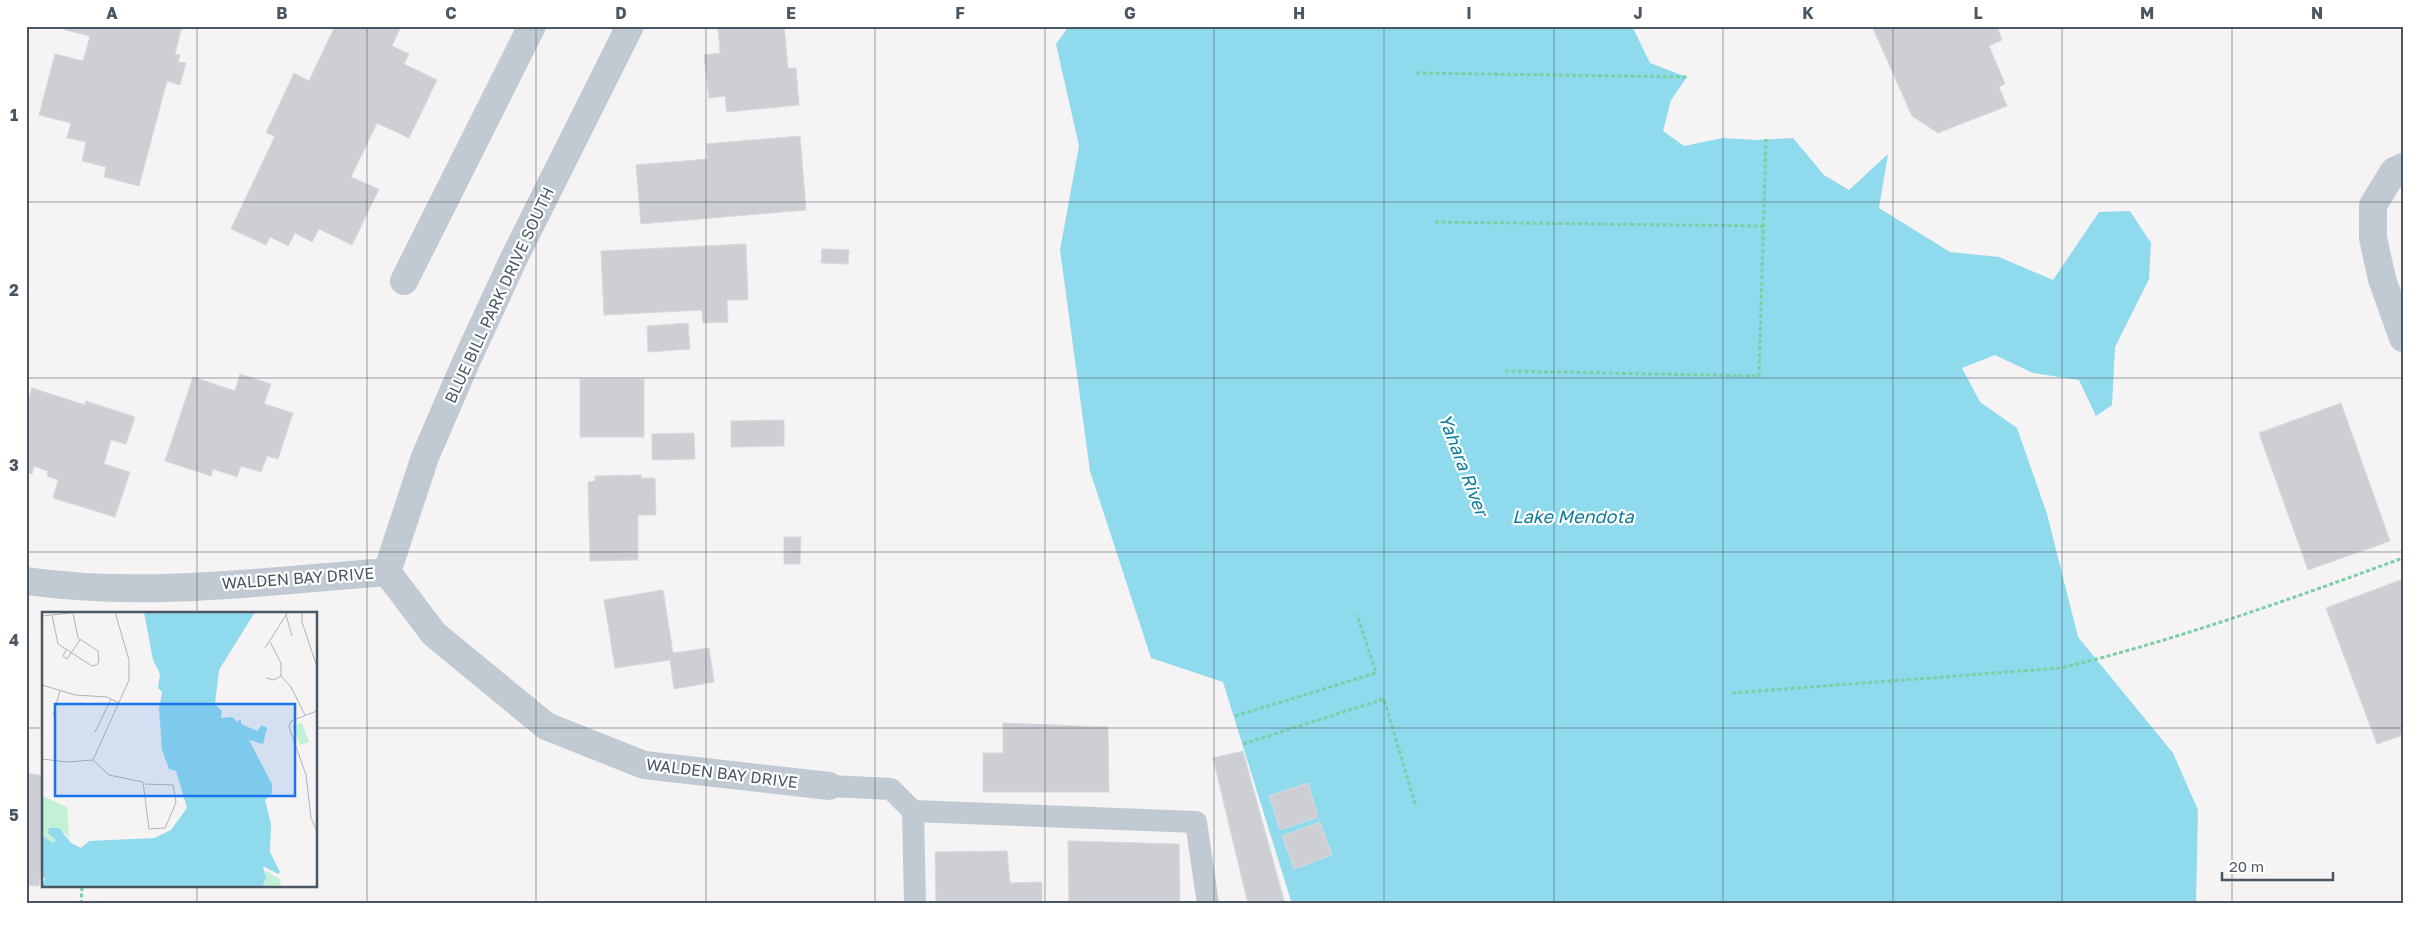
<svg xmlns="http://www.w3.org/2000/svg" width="2429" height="930" font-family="'Golos Text',sans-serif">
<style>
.water{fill:#90daee}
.building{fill:#cdcfd5;stroke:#d7d9de}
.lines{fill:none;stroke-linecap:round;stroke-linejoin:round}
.path{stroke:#7ad0a6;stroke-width:3;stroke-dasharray:4 2.5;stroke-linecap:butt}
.lane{stroke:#c1cad2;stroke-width:22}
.street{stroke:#c1cad2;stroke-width:28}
.grid{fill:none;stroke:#4a5661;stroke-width:1;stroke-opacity:0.55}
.labels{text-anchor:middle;stroke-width:4.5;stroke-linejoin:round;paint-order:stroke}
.street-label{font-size:16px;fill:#4a5661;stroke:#fff}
.water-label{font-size:18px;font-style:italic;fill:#0c7c9b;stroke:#fff}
.inset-road{fill:none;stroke:#b1b4b9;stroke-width:1}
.view{fill:#1a73e8;fill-opacity:0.15;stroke:#1a73e8;stroke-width:2.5}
.inset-edge{fill:none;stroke:#4a5661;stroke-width:2.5}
.neatline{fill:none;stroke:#4a5661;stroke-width:2}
.grid-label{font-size:16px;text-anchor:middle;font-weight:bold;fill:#4a5661}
</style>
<rect width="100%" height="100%" fill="#f5f3f3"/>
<path class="water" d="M1069,26H1632L1650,63L1687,77L1671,100L1663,131L1684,146L1723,138L1757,140L1793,138L1824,175L1849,190L1888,154L1879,208L1950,252L1999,257L2053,280L2099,212L2130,211L2151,243L2149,279L2115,347L2112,405L2096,416L2079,380L2033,373L1995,355L1962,368L1980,402L2017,428L2047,514L2078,637L2173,753L2198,810L2196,904H1292L1223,682L1151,658L1090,471L1060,250L1079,146L1056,44Z"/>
<path class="building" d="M66,26H182L175,54L180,55L178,62L186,63L180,85L167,81L139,186L104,177L106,167L82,161L86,142L67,138L71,123L39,115L55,54L83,61L90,36L65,30Z
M335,26L400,28L392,46L409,54L404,64L437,80L409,138L377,123L351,177L379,189L352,245L319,229L312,242L295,233L288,246L270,237L266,245L231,229L275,136L266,133L294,73L309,81Z
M760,26V28L784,26L788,68H796L799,105L727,112L725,96L709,98L704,55L720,53L718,27Z
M1872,26H1997L2002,40L1989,46L2005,84L1999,87L2007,106L1938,133L1912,116Z
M800,136L806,210L641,224L636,165L708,159L706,144Z
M746,244L748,300H727L728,322L703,323L702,310L604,315L601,251Z
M822,249L849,250L848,264L821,263Z
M688,323L690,349L648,352L647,326Z
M240,374L271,384L264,404L293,413L278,459L267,456L261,472L241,466L237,477L213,469L211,476L165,461L193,377L235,391Z
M580,379H644V437H580Z
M32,388L85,405L86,401L135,417L126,444L111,440L104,464L130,472L115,517L53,498L58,480L47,476L48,471L34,466L32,474L26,472V406Z
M2341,403L2390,541L2308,570L2259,433Z
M784,420V446L731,447V421Z
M694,433L695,459L652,460V434Z
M641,475V478H655L656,515H638V560L590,561L588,482L595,481V476Z
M784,537H801L800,564H784Z
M2403,579V735L2377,744L2326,608Z
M663,590L673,653L709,648L714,682L674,689L670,660L615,668L604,600Z
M1003,723L1108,727L1109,792H983V753H1003Z
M1243,751L1285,904H1248L1213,758Z
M26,773L44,776V850L39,886L26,885Z
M1308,783L1318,817L1280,830L1269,796Z
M1320,822L1332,855L1294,869L1282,836Z
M1068,841L1179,844L1180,904H1069Z
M1007,851L1010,883L1042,882V904H936L935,852Z"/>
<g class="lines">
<path class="path" d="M1416,73L1687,77
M1435,222L1764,226
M1505,371L1759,376L1766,139
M1732,693L2061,668C2177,640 2291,599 2403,558
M1235,716L1376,673L1357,614
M1243,744L1384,699L1416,807
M81,904L82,886"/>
<path class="lane" d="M829,786L891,789L913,811L915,904
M913,811L1196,822L1208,904"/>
<path class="street" d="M2403,167L2394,171L2373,205V238L2382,279L2403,338
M404,281L532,26
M387,572L425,457L466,362L514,258L630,26
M387,572L434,634L546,726L644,765L829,786
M26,581C145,598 268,581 387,572"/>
</g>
<path class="grid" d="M197,26V614M367,26V904M536,26V904M706,26V904M875,26V904M1045,26V904M1214,26V904M1384,26V904M1554,26V904M1723,26V904M1893,26V904M2062,26V904M2232,26V904M26,202H2403M26,378H2403M26,552H2403M26,728H44M316,728H2403M197,886V904"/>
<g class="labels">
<g class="street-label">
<text transform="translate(499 295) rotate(-65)" y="6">BLUE BILL PARK DRIVE SOUTH</text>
<text transform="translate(298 578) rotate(-4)" y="6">WALDEN BAY DRIVE</text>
<text transform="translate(722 773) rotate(7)" y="6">WALDEN BAY DRIVE</text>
</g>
<g class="water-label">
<text transform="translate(1463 465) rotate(69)" y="6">Yahara River</text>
<text x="1573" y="523">Lake Mendota</text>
</g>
</g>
<g transform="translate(42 612)">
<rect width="275" height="275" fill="#f5f3f3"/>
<path d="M260,111L267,130L258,133L251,114ZM0,184L25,195L27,226L23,221L12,223L14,228L11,231L1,224L0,229ZM224,259L239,268L238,275H220Z" fill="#c3f1d5"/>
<path d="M102,0H213L177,58L173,92L180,99L179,106L190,105L195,110L199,107V112L215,119L220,113L225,116L221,132L207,128L230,172V181L223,188L229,212L228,240L238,260L236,262L221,254L224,266L220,275H0L3,266L0,264V229L1,224L11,231L14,228L6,221L7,216H17L29,231L39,236L47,229L112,226L129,218L145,196L134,159L127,157L120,138L117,96L120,80L116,76L118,62L111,48Z" fill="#90daee"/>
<path class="inset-road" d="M260,0V10L275,55M10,3L16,32L50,54L54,53L57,50L56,39L36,26L31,1M244,3L250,24M0,4L37,0M228,30L239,51V64L249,75L263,103M223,36L246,0M24,38L21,44L25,47L38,28M224,66L232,68L239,64M0,73L33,83L65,85L77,91M275,99L249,109L247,115L264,163L269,206L275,219M11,103L18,79M53,120L69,87M0,147L25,150L51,148M51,148L67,163L101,170L107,217L123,216L134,191L131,173L103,172M51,148L87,68V48L73,0"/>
<path class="view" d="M13,92H253V184H13Z"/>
<rect width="275" height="275" class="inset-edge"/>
</g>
<rect width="2429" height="930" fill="none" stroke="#ffffff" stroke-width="55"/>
<path d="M2222 872v8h111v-8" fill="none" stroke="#4a5661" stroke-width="2.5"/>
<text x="2229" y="872" font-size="15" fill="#4a5661" stroke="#ffffff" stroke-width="4" paint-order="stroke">20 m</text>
<rect x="28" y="28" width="2374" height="874" class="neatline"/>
<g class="grid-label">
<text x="112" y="19">A</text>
<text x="282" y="19">B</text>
<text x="451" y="19">C</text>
<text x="621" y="19">D</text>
<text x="791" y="19">E</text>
<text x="960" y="19">F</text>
<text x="1130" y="19">G</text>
<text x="1299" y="19">H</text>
<text x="1469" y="19">I</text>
<text x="1638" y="19">J</text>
<text x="1808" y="19">K</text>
<text x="1978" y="19">L</text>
<text x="2147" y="19">M</text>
<text x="2317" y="19">N</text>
<text x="14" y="121">1</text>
<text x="14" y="296">2</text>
<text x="14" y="471">3</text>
<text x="14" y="646">4</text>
<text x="14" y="821">5</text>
</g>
</svg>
